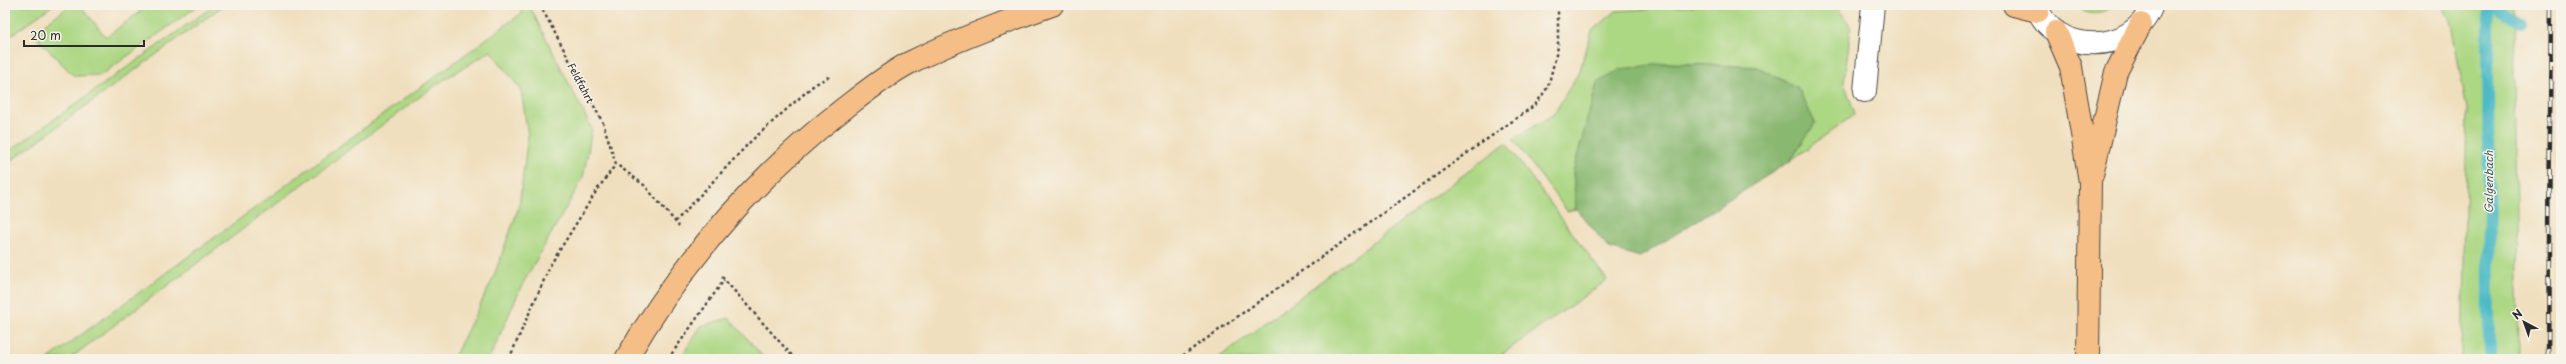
<svg xmlns="http://www.w3.org/2000/svg" width="2566" height="364" font-family="'Playpen Sans',sans-serif">
<style>
.green{fill:#acd783;stroke:#6c8157}
.forest{fill:#89b871;stroke:#5a724e}
.lines{fill:none;stroke-linecap:round;stroke-linejoin:round}
.stream{stroke:#4dbac6;stroke-width:12}
.minor-casing{stroke:#494641;stroke-width:24}
.major-casing{stroke:#494641;stroke-width:24}
.path{stroke:#494641;stroke-width:2.5;stroke-dasharray:3 3;stroke-linecap:butt}
.minor{stroke:#fff;stroke-width:22}
.major{stroke:#f6be87;stroke-width:22}
.rail-casing{stroke:#2b2b2b;stroke-width:4.5}
.rail{stroke:#f7f3e8;stroke-width:3;stroke-dasharray:9;stroke-linecap:butt}
.labels{text-anchor:middle;stroke-width:3;stroke-linejoin:round;paint-order:stroke}
.street-label{font-size:10px;fill:#2b2b2b;stroke:#f7f3e8}
.water-label{font-size:11px;font-style:italic;fill:#375d61;stroke:#f7f3e8}
</style>
<rect width="100%" height="100%" fill="#f7f3e8"/>
<filter id="ink" filterUnits="userSpaceOnUse"><feTurbulence type="fractalNoise" baseFrequency=".025" numOctaves="2"/><feDisplacementMap in="SourceGraphic" scale="8" xChannelSelector="R" yChannelSelector="G"/><feConvolveMatrix kernelMatrix="1 2 1 2 8 2 1 2 1" color-interpolation-filters="sRGB"/></filter>
<filter id="wash" filterUnits="userSpaceOnUse"><feTurbulence type="fractalNoise" baseFrequency=".012" numOctaves="4" result="noise"/><feDisplacementMap in="SourceGraphic" scale="16" xChannelSelector="R" yChannelSelector="G"/><feGaussianBlur stdDeviation="0.9" result="paint"/><feColorMatrix in="noise" values="0 0 0 0 0 0 0 0 0 0 0 0 0 0 0 0 0 1.4 0 .05"/><feComposite in="paint" operator="in"/></filter>
<g filter="url(#wash)">
<rect width="100%" height="100%" fill="#f0dfbe"/>
<path class="green" d="M5,5H53L5,40Z
M71,5H80L106,37L149,5H199L101,75L74,76L32,33Z
M215,5H224L5,165V154Z
M518,5H529L592,129L583,178L522,285L489,359H453L492,281L519,207L528,135L521,90L491,51L437,84L69,359H48L522,13Z
M1706,5H1811L1838,8L1851,27L1844,82L1855,114L1790,161L1815,123L1798,88L1757,67L1669,63L1573,172L1576,209L1567,211L1513,139L1554,114L1580,70L1592,31L1616,11Z
M2073,5H2116C2101,15 2088,15 2073,5Z
M2443,5H2514L2519,359H2462L2467,109L2451,24Z
M1506,143L1607,280L1495,359H1217Z
M729,318L765,359H680L701,326Z"/>
<path class="forest" d="M1669,63L1757,67L1798,88L1815,123L1790,161L1640,257L1609,248L1576,209L1573,172L1597,83L1621,69Z"/>
<g class="lines">
<path class="stream" d="M2488,5L2489,359
M2491,5L2520,22"/>
</g>
</g>
<g filter="url(#ink)">
<g class="lines">
<g class="minor-casing">
<path id="minor" d="M2036,5C2053,56 2134,56 2152,5
M1865,91L1873,5"/>
</g>
<g class="major-casing">
<path id="major" d="M2014,5L2038,11
M2056,32L2071,67L2090,182L2088,359
M2092,175L2116,72L2141,24
M626,359C682,263 755,178 842,110C863,94 886,75 909,63C955,40 1004,22 1052,5"/>
</g>
<path class="path" d="M540,5L603,123L616,164L644,185L679,226
M675,222L751,141L814,85L830,76
M722,277L795,359
M509,359L551,264L597,190L616,164
M668,359L724,280
M1178,359L1535,105L1548,87L1558,47V5"/>
<use href="#minor" class="minor"/>
<use href="#major" class="major"/>
<g class="rail-casing">
<path id="rail" d="M2548,359L2551,5"/>
</g>
<use href="#rail" class="rail"/>
</g>
</g>
<g class="labels">
<g class="street-label">
<text transform="translate(581 83) rotate(62)" y="4">Feldfahrt</text>
</g>
<g class="water-label">
<text transform="translate(2489 182) rotate(-90)" y="4">Galgenbach</text>
</g>
</g>
<rect width="2566" height="364" fill="none" stroke="#f7f3e8" stroke-width="20"/>
<g transform="translate(2524 322) rotate(319)" stroke="#f7f3e8" stroke-width="3" paint-order="stroke">
<path d="M0-3L7 15L0 10L-7 15Z" fill="#2b2b2b"/>
<text y="-6" font-size="11" font-weight="bold" text-anchor="middle" fill="#2b2b2b">N</text>
</g>
<path d="M24 40v6h120v-6" fill="none" stroke="#2b2b2b" stroke-width="2"/>
<text x="30" y="40" font-size="12" fill="#2b2b2b" stroke="#f7f3e8" stroke-width="3" paint-order="stroke">20 m</text>
</svg>
